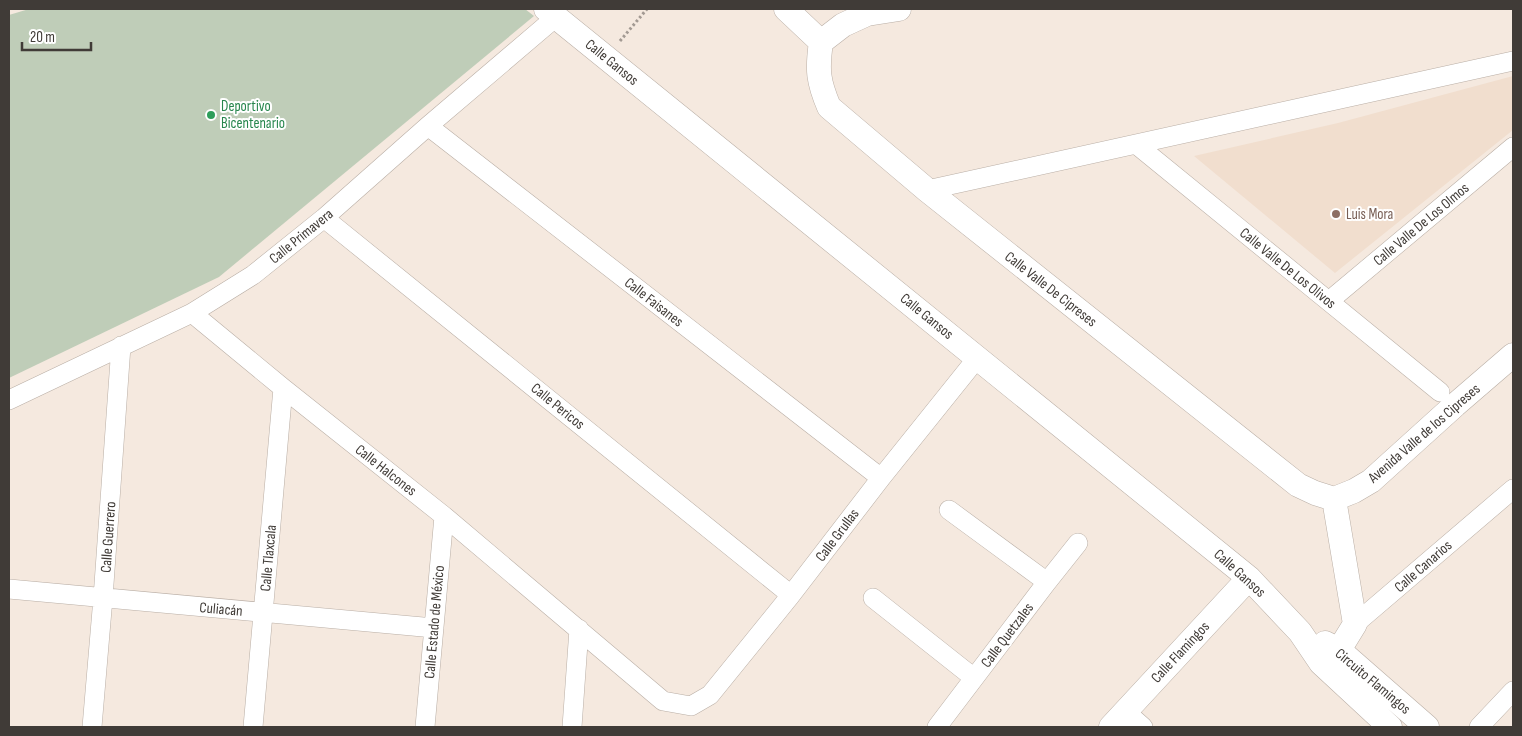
<svg xmlns="http://www.w3.org/2000/svg" width="1522" height="736" font-family="'Sofia Sans Condensed',sans-serif">
<style>
.industrial{fill:#f1dece}
.green{fill:#bfcdb8}
.lines{fill:none;stroke-linecap:round;stroke-linejoin:round}
.minor-casing{stroke:#b9aea5;stroke-width:20}
.tertiary-casing{stroke:#b9aea5;stroke-width:25}
.path{stroke:#a39a93;stroke-width:3;stroke-dasharray:2.5 2.5;stroke-linecap:butt}
.minor{stroke:#fff;stroke-width:19}
.tertiary{stroke:#fff;stroke-width:24}
.leisure-dot{fill:#2e9e5b;stroke:#fff;stroke-width:2}
.education-dot{fill:#8d6e63;stroke:#fff;stroke-width:2}
.labels{text-anchor:middle;stroke-width:4;stroke-linejoin:round;paint-order:stroke}
.street-label{font-size:15px;fill:#403b37;stroke:#fff}
.leisure-label{font-size:15px;fill:#27864d;stroke:#fff;text-anchor:start}
.education-label{font-size:15px;fill:#785e54;stroke:#fff;text-anchor:start}
</style>
<rect width="100%" height="100%" fill="#f5e9df"/>
<path class="industrial" d="M1513,76V130L1335,273L1194,156L1338,123Z"/>
<path class="green" d="M29,9H525L534,16L219,277L9,378V15Z"/>
<g class="lines">
<g class="minor-casing">
<path id="minor" d="M428,126L881,478
M1137,145L1440,392
M927,190L1513,61
M324,218L791,595
M1329,301L1513,147
M192,313L283,388L444,516L663,701L691,706L710,695L791,595L881,478L978,357
M9,400L192,313L253,275L324,218L428,126L556,17
M949,510L1047,582
M9,589L434,628
M873,598L974,678
M1355,624L1513,489
M1125,711L1143,727
M92,727L103,598L121,346
M253,727L283,388
M425,727L444,516
M572,727L579,629
M937,727L1047,582L1078,543
M1479,727L1513,691"/>
</g>
<g class="tertiary-casing">
<path id="tertiary" d="M546,9L1249,578L1300,632L1321,663L1390,727
M786,9L821,42
M821,42C817,70 818,81 829,107L927,190L1298,485L1315,493L1334,499
M821,42L843,25L867,14L899,9
M1334,499L1354,491L1371,481L1455,405L1513,355
M1325,643L1339,650L1427,727
M1321,663L1339,650L1355,624L1334,499
M1111,727L1249,578"/>
</g>
<path class="path" d="M620,41L647,9"/>
<use href="#minor" class="minor"/>
<use href="#tertiary" class="tertiary"/>
</g>
<circle class="leisure-dot" cx="211" cy="115" r="5"/>
<circle class="education-dot" cx="1336" cy="214" r="5"/>
<g class="labels">
<g class="street-label">
<text transform="translate(612 62) rotate(39)" y="5">Calle Gansos</text>
<text transform="translate(1421 224) rotate(-40)" y="5">Calle Valle De Los Olmos</text>
<text transform="translate(301 236) rotate(-39)" y="5">Calle Primavera</text>
<text transform="translate(1288 268) rotate(39)" y="5">Calle Valle De Los Olivos</text>
<text transform="translate(1051 289) rotate(38)" y="5">Calle Valle De Cipreses</text>
<text transform="translate(654 302) rotate(38)" y="5">Calle Faisanes</text>
<text transform="translate(927 316) rotate(39)" y="5">Calle Gansos</text>
<text transform="translate(558 406) rotate(39)" y="5">Calle Pericos</text>
<text transform="translate(1424 433) rotate(-41)" y="5">Avenida Valle de los Cipreses</text>
<text transform="translate(386 470) rotate(38)" y="5">Calle Halcones</text>
<text transform="translate(837 535) rotate(-53)" y="5">Calle Grullas</text>
<text transform="translate(108 537) rotate(-86)" y="5">Calle Guerrero</text>
<text transform="translate(268 558) rotate(-85)" y="5">Calle Tlaxcala</text>
<text transform="translate(1423 566) rotate(-41)" y="5">Calle Canarios</text>
<text transform="translate(1240 573) rotate(42)" y="5">Calle Gansos</text>
<text transform="translate(221 609) rotate(5)" y="5">Culiacán</text>
<text transform="translate(434 622) rotate(-85)" y="5">Calle Estado de México</text>
<text transform="translate(1007 635) rotate(-53)" y="5">Calle Quetzales</text>
<text transform="translate(1180 652) rotate(-47)" y="5">Calle Flamingos</text>
<text transform="translate(1373 681) rotate(40)" y="5">Circuito Flamingos</text>
</g>
<g class="leisure-label">
<text x="221" y="111">Deportivo<tspan x="221" dy="17">Bicentenario</tspan></text>
</g>
<g class="education-label">
<text x="1346" y="219">Luis Mora</text>
</g>
</g>
<rect width="1522" height="736" fill="none" stroke="#403b37" stroke-width="20"/>
<path d="M22 42v8h69v-8" fill="none" stroke="#403b37" stroke-width="2.5"/>
<text x="30" y="42" font-size="15" fill="#403b37" stroke="#ffffff" stroke-width="4" paint-order="stroke">20 m</text>
</svg>
